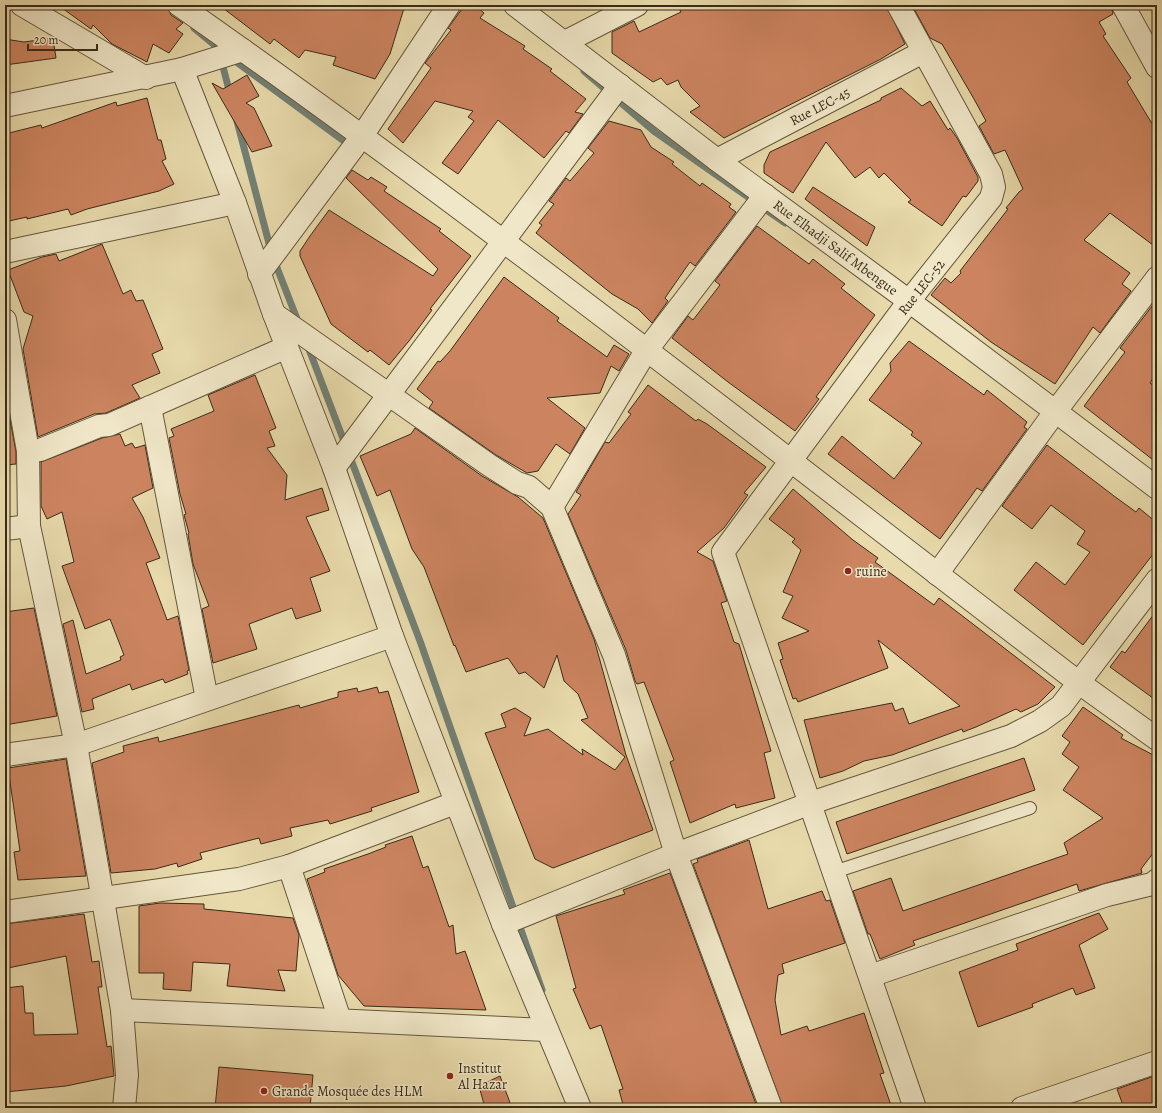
<svg xmlns="http://www.w3.org/2000/svg" width="1162" height="1113" font-family="Alegreya,serif">
<style>
.lines{fill:none;stroke-linecap:round;stroke-linejoin:round}
.stream{stroke:#738075;stroke-width:7}
.building{fill:#cc8460;stroke:#392b18}
.service-casing{stroke:#65573d;stroke-width:14}
.minor-casing{stroke:#65573d;stroke-width:24}
.tertiary-casing{stroke:#65573d;stroke-width:24}
.service{stroke:#f0e7c8;stroke-width:12}
.minor{stroke:#f0e7c8;stroke-width:22}
.tertiary{stroke:#f0e7c8;stroke-width:22}
.poi-dot{fill:#8f2418;stroke:#f0e7c8;stroke-width:1.5}
.labels{text-anchor:middle;stroke-width:3;stroke-linejoin:round;paint-order:stroke}
.street-label{font-size:14px;fill:#392b18;stroke:#f0e7c8}
.poi-label{font-size:14px;fill:#392b18;stroke:#f0e7c8;text-anchor:start}
</style>
<rect width="100%" height="100%" fill="#e8daab"/>
<filter id="stains"><feTurbulence type="fractalNoise" baseFrequency=".005" numOctaves="4"/><feColorMatrix values="0 0 0 0 .2 0 0 0 0 .09 0 0 0 0 .02 0 0 0 .5 -.17"/></filter>
<radialGradient id="worn" r=".72"><stop offset=".6" stop-color="#630" stop-opacity="0"/><stop offset="1" stop-color="#630" stop-opacity=".3"/></radialGradient>
<g class="lines">
<path class="stream" d="M194,28L223,52
M231,58L352,147
M221,59L230,94
M584,71L655,132L785,223
M237,121L271,251
M274,260L299,324
M307,344L420,641L542,990"/>
</g>
<path class="building" d="M58,5H167L171,15L183,23L176,29L183,34L169,53L153,44L147,62L112,44L93,25L91,29Z
M219,5H405L390,54L375,79L333,65L336,57L305,50L299,58L274,39L270,44Z
M465,5H475L484,13L480,18L525,46L523,49L552,69L550,71L586,99L575,112L583,114L569,133L566,131L544,158L498,120L458,174L442,163L474,121L468,117L473,111L435,101L403,143L388,129L431,68L425,63L451,30L448,28Z
M677,5H886L905,44L881,59L724,138L690,112L700,106L681,87L678,80L667,85L661,78L653,82L612,53V32L634,21L639,32L681,12Z
M912,5H1111L1113,14L1099,22L1106,34L1103,36L1131,78L1127,82L1157,132V248L1110,213L1084,240L1130,273L1122,284L1131,291L1100,333L1093,327L1055,384L991,342L931,295L945,278L951,283L961,273L960,271L1008,209L1006,208L1019,192L1023,189L1005,150L994,154L979,126L986,121L974,99L942,44L930,38Z
M53,38L56,58L5,65V39L24,42Z
M247,75L259,96L246,103L254,108L272,146L252,152L212,83L223,89Z
M901,88L922,106L930,101L948,130L950,128L957,138L978,177V181L966,197L963,196L942,226L908,202L911,200L884,173L879,178L870,167L855,178L826,142L793,193L764,173V165L770,152L881,100V98Z
M147,98L158,140H161L166,159L162,161L174,184L159,191L87,209L71,215L68,209L27,219V217L9,221L8,219H5V134L41,125L42,128L116,102L117,106Z
M609,121L641,130L651,147L674,162L672,164L700,186L702,183L731,204L729,207L736,212L695,266L690,262L665,298L668,301L652,323L638,309L612,294L536,233L542,225L539,223L554,204L549,201L566,178L570,181L594,153L588,148Z
M352,170L368,180L371,177L387,187L384,191L441,229L439,231L471,256L430,309L432,310L409,341L389,365L370,350L368,352L331,324L300,256V251L310,236L329,210L433,276L438,269L346,178Z
M813,187L875,227L867,246L805,199Z
M757,226L809,264L813,259L845,284L841,288L875,315L816,397L819,399L795,431L728,382L672,338L688,316L693,320L720,285L715,281Z
M102,244L123,294L131,290L136,301L143,300L163,349L152,354L160,373L132,385L140,398L106,413L94,414L38,437L23,349L33,316L24,312L8,270L42,257L56,254L59,261Z
M504,277L559,318L557,321L607,357L614,345L629,354L619,371L611,366L600,393L547,398L585,428L570,454L556,444L538,471L527,473L496,455L429,408L433,402L417,389L438,361L440,362L450,351Z
M1152,306L1157,309V371L1150,383L1157,388V463L1084,406L1125,352L1120,348Z
M909,341L984,395L987,390L1027,422L1024,427L1027,429L982,491L977,488L940,539L828,454L842,436L894,479L922,443L911,435L913,432L869,400L891,371L890,363Z
M255,375L276,428L269,431L275,446L267,448L287,475L285,500L322,488L329,510L306,517L330,571L310,578L321,611L296,619L292,608L249,624L257,649L213,663L202,609L209,606L193,564L188,534L189,533L184,515L186,514L180,494L169,438L174,436L171,429L214,411L208,395Z
M648,385L696,421L698,419L707,424L766,467L744,493L748,495L724,528L697,552L713,561L727,601L721,603L734,642L739,644L771,751L764,753L775,798L736,808L735,804L690,823L670,762L674,760L644,682L637,684L635,681L626,650L568,514L581,495L576,492L605,442L609,443L631,414L628,412Z
M7,403L16,452V464L5,465V409Z
M415,428L482,476L518,497L543,518L594,639L626,755L653,830L553,868L535,859L485,733L506,727L501,714L515,708L531,718L524,736L548,729L583,755L582,749L615,770L625,757L581,720L588,718L578,694L564,681L557,655L544,688L525,672L519,674L508,658L466,672L455,645L454,646L424,567L412,549L390,490L377,496L360,456L411,434Z
M120,434L125,446L132,443L135,448L145,445L153,488L132,498L143,517L160,558L146,563L166,617L167,620L178,616L189,670L187,671L188,674L165,683L163,679L132,690L130,684L92,699L94,709L82,712L63,624L73,620L86,674L121,660L120,657L124,655L110,619L85,629L62,566L74,562L62,512L47,519L41,506V462L102,438Z
M1047,445L1114,496L1136,512L1139,508L1157,523V549L1083,645L1014,590L1036,562L1065,585L1090,552L1077,544L1085,531L1051,505L1032,529L1002,506Z
M793,489L853,540L878,558L875,562L934,605L939,598L1055,687L1038,704L1021,712L1016,709L976,727L963,732L962,729L892,755L864,761L843,771L820,778L804,720L892,703L895,711L903,708L909,724L960,706L878,640L888,668L798,702L796,698L793,699L780,660L783,659L778,643L809,631L782,618L793,596L783,592L801,550L792,542L795,539L769,519Z
M34,608L57,716L5,725V612Z
M1157,610V701L1110,667L1122,651L1125,653Z
M377,687L379,693L388,691L419,792L371,808L372,811L330,824L328,820L290,828L292,836L261,844L259,838L200,853L202,859L178,867L177,863L155,869L111,873L92,763L124,752L123,746L158,737L159,742L299,705L300,708L338,697V692L357,688L358,692Z
M1083,707L1123,735L1121,738L1157,757V848L1141,869L1142,873L1079,891L1077,884L913,941L915,945L880,959L870,934H868L853,891L891,878L903,911L1068,854L1064,843L1103,818L1063,790L1079,767L1062,754L1070,742L1062,736Z
M1024,758L1035,790L847,854L836,822Z
M66,759L86,876L18,880L14,852L20,851L8,768Z
M412,836L423,868L428,866L449,927L453,925L456,954L465,951L486,1010L364,1006L338,975L307,879L325,872L324,869L368,854L386,847L385,845Z
M749,840L768,909L822,891L826,901L830,900L845,943L782,964L784,973L778,975L775,1000L781,1035L807,1026L809,1031L864,1013L884,1073L880,1074L892,1108H783L693,864L698,862L697,859Z
M670,873L756,1104L746,1108H624L619,1090L623,1089L601,1025L590,1029L573,989L576,988L556,916L625,894L623,890Z
M160,903L204,904V909L293,918L299,935L296,971L278,970L285,991L227,986L230,964L193,962L191,991L163,989L164,973H139V906Z
M1099,913L1108,929L1079,945L1095,988L1076,995L1073,988L1032,1004L1033,1007L978,1027L959,972L1018,950L1016,944Z
M84,914L92,962L99,961L102,987H98L107,1047L111,1046L114,1076L66,1086L5,1092V988L23,986L25,1013H33L34,1035L78,1034L66,956L8,968L5,924Z
M219,1067L313,1075L310,1108H215Z
M1157,1075V1108H1124L1117,1089Z
M500,1076L512,1108H485L479,1086Z"/>
<g class="lines">
<g class="service-casing">
<path id="service" d="M834,872L1030,808"/>
</g>
<g class="minor-casing">
<g id="minor">
<path d="M22,5L146,78"/>
<path d="M179,5C486,220 780,454 1078,682L1157,739"/>
<path id="s1" d="M515,5L717,160L909,301L1157,488"/>
<path d="M898,5L991,174L994,187L991,198L909,301L723,552L915,1108"/>
<path d="M565,42L637,5"/>
<path d="M182,69L235,203L274,314L334,468L392,636L503,924L580,1108"/>
<path d="M5,106L182,69L243,50"/>
<path id="s2" d="M717,160L923,52"/>
<path d="M5,252L235,203"/>
<path d="M259,274L362,136L449,5"/>
<path d="M274,314L489,465L517,483L529,487L552,507L614,655L676,854L771,1108"/>
<path d="M5,320L28,451L29,526L76,745L122,1010L127,1075L124,1108"/>
<path d="M150,407L207,699"/>
<path d="M28,451L40,450L99,426L109,425L287,347"/>
<path d="M334,468L620,85"/>
<path d="M552,507L646,351L765,195"/>
<path d="M5,529L29,526"/>
<path d="M937,574L1055,412L1157,278"/>
<path d="M5,755L76,745L392,636"/>
<path d="M289,866L340,1020"/>
<path d="M5,912L239,879L289,866L455,803"/>
<path d="M503,924L676,854L811,803L1011,736L1040,721L1061,706L1157,580"/>
<path d="M870,976L1107,895L1152,884L1157,880"/>
<path d="M122,1010L547,1030"/>
<path d="M1022,1108L1157,1062"/>
</g>
</g>
<g class="tertiary-casing">
<path id="tertiary" d="M1123,5L1157,67"/>
</g>
<use href="#service" class="service"/>
<use href="#minor" class="minor"/>
<use href="#tertiary" class="tertiary"/>
</g>
<g class="poi-dot">
<circle cx="848" cy="571" r="4"/>
<circle cx="450" cy="1076" r="4"/>
<circle cx="264" cy="1091" r="4"/>
</g>
<g class="labels">
<g class="street-label">
<text dy="5" stroke="none"><textPath href="#s2" startOffset="116">Rue LEC-45</textPath></text>
<text dy="5" stroke="none"><textPath href="#s1" startOffset="402">Rue Elhadji Salif Mbengue</textPath></text>
<text transform="translate(921 287) rotate(-52)" y="5">Rue LEC-52</text>
</g>
<g class="poi-label">
<text x="856" y="576">ruine</text>
<text x="458" y="1073">Institut<tspan x="458" dy="16">Al Hazar</tspan></text>
<text x="272" y="1096">Grande Mosquée des HLM</text>
</g>
</g>
<rect width="1162" height="1113" fill="none" stroke="#e8daab" stroke-width="20"/>
<rect x="6" y="6" width="1150" height="1101" fill="none" stroke="#392b18" stroke-width="2"/>
<rect x="10" y="10" width="1142" height="1093" fill="none" stroke="#392b18"/>
<path d="M28 44v6h69v-6" fill="none" stroke="#392b18" stroke-width="2"/>
<text x="34" y="44" font-size="12" fill="#392b18" stroke="#f0e7c8" stroke-width="3" paint-order="stroke">20 m</text>
<rect width="100%" height="100%" filter="url(#stains)"/>
<rect width="100%" height="100%" fill="url(#worn)"/>
</svg>
